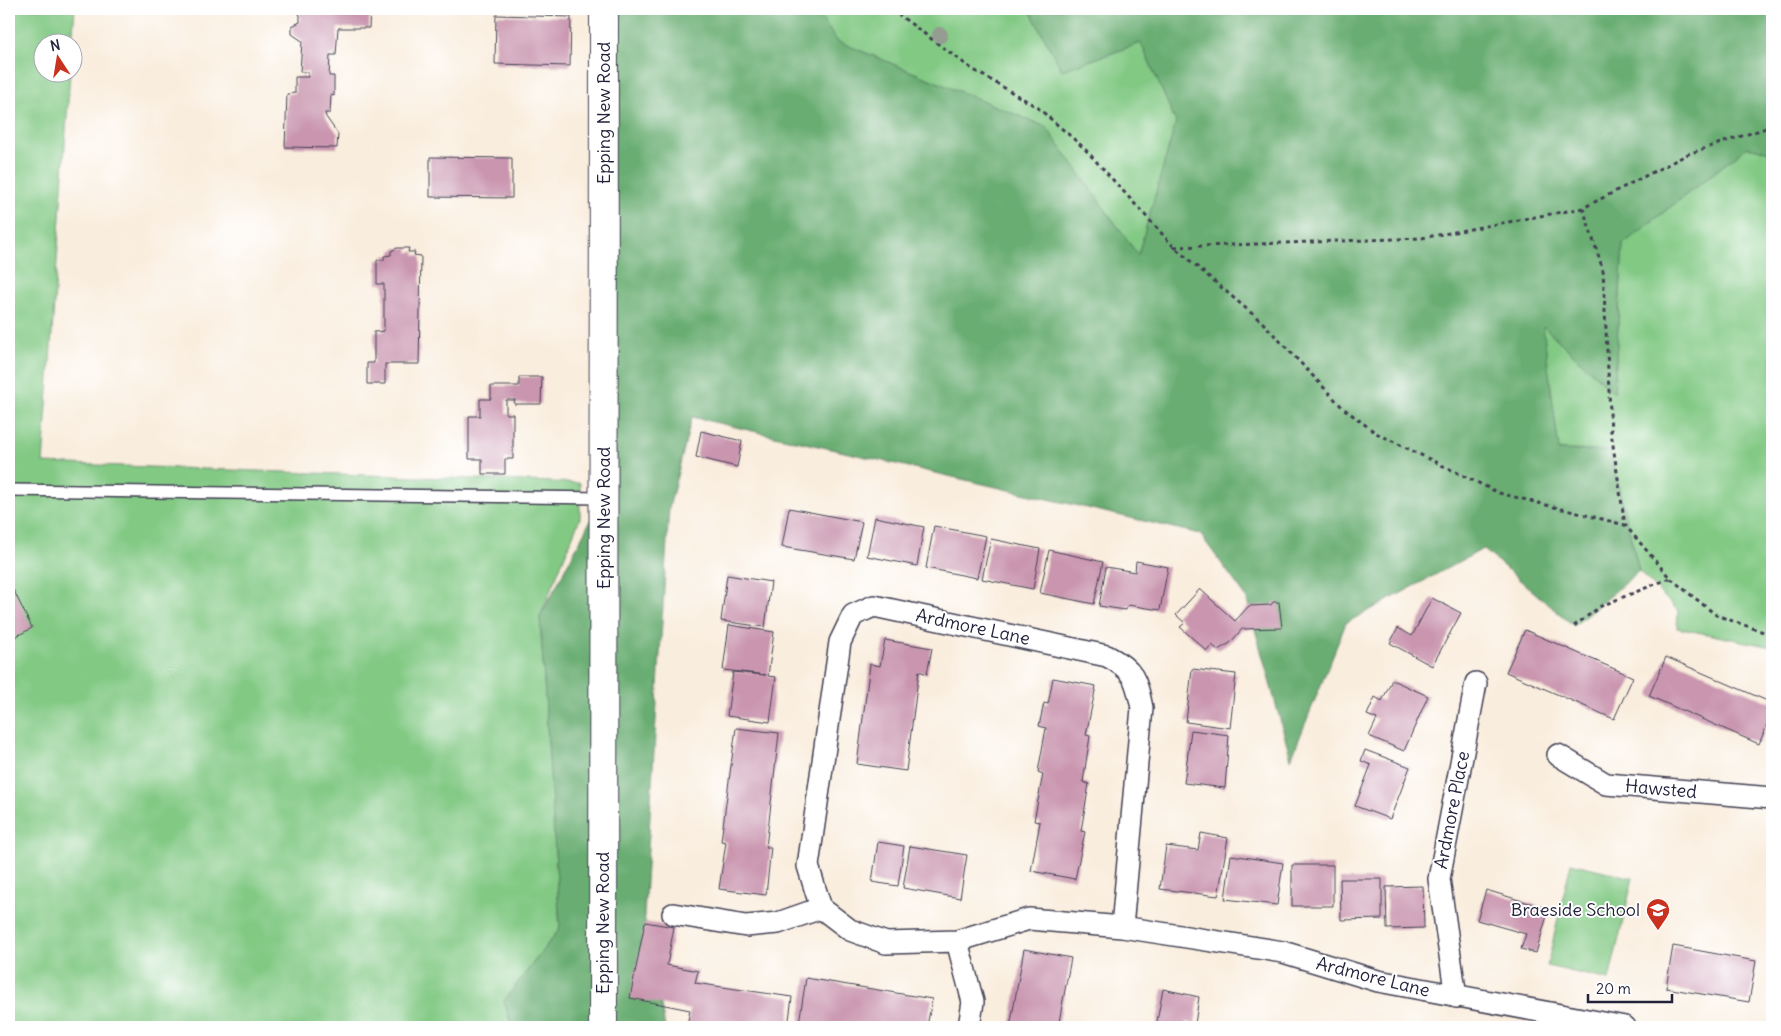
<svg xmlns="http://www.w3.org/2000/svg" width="1781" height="1036" font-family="Delius,sans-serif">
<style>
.green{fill:#82c984;stroke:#527660}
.forest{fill:#69ad72;stroke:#466856}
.building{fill:#c995af}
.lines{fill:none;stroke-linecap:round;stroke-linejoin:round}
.service-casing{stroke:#424053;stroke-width:14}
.minor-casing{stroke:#424053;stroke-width:24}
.primary-casing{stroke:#424053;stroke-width:30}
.path{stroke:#424053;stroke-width:3;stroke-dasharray:4 4;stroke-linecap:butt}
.service{stroke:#fff;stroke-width:11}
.minor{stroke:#fff;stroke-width:21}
.primary{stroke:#fff;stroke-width:28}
.tree{fill:#959d92}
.labels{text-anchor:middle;stroke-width:4;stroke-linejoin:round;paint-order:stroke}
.street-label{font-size:18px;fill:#22223b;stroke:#fff}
.poi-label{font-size:18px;fill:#22223b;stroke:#fff;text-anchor:end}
</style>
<rect width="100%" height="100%" fill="#fff"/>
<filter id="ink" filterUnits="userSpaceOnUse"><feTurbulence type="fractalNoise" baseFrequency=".02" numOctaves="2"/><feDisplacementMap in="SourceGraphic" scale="10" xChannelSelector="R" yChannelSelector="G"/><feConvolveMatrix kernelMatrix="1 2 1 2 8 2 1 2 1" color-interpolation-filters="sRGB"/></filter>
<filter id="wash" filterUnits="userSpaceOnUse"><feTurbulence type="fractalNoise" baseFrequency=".0096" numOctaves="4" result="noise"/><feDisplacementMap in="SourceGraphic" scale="20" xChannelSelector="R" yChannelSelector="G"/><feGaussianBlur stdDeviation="1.12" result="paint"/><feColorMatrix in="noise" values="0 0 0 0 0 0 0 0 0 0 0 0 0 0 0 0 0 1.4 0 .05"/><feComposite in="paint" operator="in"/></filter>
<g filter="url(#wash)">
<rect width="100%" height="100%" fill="#f9eddd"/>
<path class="green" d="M9,9H75L72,42H42V72L70,73L43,463L580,483V518L540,617L560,928L504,1001L512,1027H9Z
M814,9H1029L1062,70L1141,43L1176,122L1138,255L1046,127L837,41Z
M1747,147L1772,152V647L1677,628L1678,611L1639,571L1610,451L1559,450L1542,325L1614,393L1623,244Z
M1571,863L1633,878L1609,980L1547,966Z"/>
<path class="forest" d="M604,9H815L837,41L1046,127L1138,255L1176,122L1141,43L1062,70L1029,9H1772V152L1747,147L1623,244L1614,393L1543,326L1559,450L1610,451L1639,571L1574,626L1483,549L1346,623L1291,759L1246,597L1200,534L692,417L669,508L644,915L665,1027H512L504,1001L560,928L540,617L608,487Z"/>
<g id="blocks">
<path class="building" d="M294,9H370L369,28H338L336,55H330L329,76H334V96L331,95L330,113H325L326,117L338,134L337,148L285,147L287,94L295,93V77H308V72H300L302,41L292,34V26L300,22V15Z
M496,15L571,17L570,66L495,64Z
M430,157L512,158V198L430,197Z
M397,248H409L408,252H415L414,255L421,256L419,364H385V384H367V363H374V332L384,331V284H377V260H384V256L391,255V251Z
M519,377H542L541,404H514L515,400H506V414H513V459H505V474H482V459H469V416H480V399H491V386H519Z
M701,431L742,441L737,467L696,457Z
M789,508L862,522L854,559L782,547Z
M875,517L924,527L917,566L867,556Z
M934,526L986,536L977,578L926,568Z
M991,539L1040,549L1033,589L982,579Z
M1049,550L1103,562L1094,604L1040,593Z
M1136,561L1168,567L1160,610L1128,605L1125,610L1099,606L1106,567L1135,572Z
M727,575L771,582L765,627L721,621Z
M1200,589L1235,621L1249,606L1271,605L1273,602H1279L1282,628L1242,629L1230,643L1218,650L1212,645L1207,651L1180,627L1185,623L1176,615Z
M14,591L32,628L9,640V594Z
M1432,598L1461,613L1432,666L1390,643L1398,628L1412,636Z
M729,625L774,632L768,676L776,677L770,722L727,716L733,672L766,675L723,670Z
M1525,630L1633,677L1614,719L1506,672Z
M885,640L932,648L927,674L919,671L906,771L857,764L870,664L880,666Z
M1666,657L1772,703V713L1759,744L1649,696Z
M1192,669L1236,674L1230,728L1186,722Z
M1053,678L1096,686L1086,735L1090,736L1083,782L1089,784L1081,831L1085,832L1075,879L1031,871L1040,822L1034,821L1043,774L1038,772L1046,728L1039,726L1044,703L1048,704Z
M1392,680L1428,696L1404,751L1369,736L1377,719L1367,715L1375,697L1382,701Z
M736,728L779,733L766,847H771L766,895L719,889L726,842L721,841Z
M1191,730L1229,735L1225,788L1184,783Z
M1365,750L1410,767L1390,819L1355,806L1371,765L1361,761Z
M1201,833L1228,838L1218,896L1160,889L1166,846L1198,850Z
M878,842L904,846L898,886L872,882Z
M910,846L967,855L960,898L903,888Z
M1231,855L1283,863L1277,905L1225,899Z
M1292,865H1333V906H1292Z
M1340,879H1382V919L1341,920Z
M1423,886L1424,928L1387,929L1386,887Z
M1486,890L1549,909L1536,953L1521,949L1526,934L1477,920Z
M645,922L674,927L667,965L698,971L695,983L792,997L788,1027L687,1026L690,1010L630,998Z
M1673,946L1756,961L1749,1002L1666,988Z
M1024,949L1071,958L1058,1027H1010Z
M806,978L932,999L927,1027H829L799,1023Z
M1163,989L1199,997L1195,1024L1186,1022L1185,1027H1156Z"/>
</g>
</g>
<g filter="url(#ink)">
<use href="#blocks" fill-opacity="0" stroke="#424053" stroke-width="1"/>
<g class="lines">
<g class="service-casing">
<path id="service" d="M9,490L604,498"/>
</g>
<g class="minor-casing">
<path id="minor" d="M1558,755L1606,784L1772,798
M673,914L746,926L778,923L821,908
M1122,927L1142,708C1136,679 1134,670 1107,656L874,606L853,615L840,642L808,866L821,908L850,930L886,943L957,941L1029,919L1122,927L1283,952L1378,981L1625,1027
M957,941L973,1002L969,1027
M1456,997L1439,879L1476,683"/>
</g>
<g class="primary-casing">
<path id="primary" d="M603,1027L604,9"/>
</g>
<path class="path" d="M891,9L972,69L1037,107L1084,148L1174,247L1263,323L1343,408L1376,433L1499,493L1625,525
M1583,208L1603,270L1611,432L1625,525L1670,578L1716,615L1772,635
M1174,247L1422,238L1583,208L1688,154L1772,126
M1574,626L1601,606L1670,578"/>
<use href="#service" class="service"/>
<use href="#minor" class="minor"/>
<use href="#primary" class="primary"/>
</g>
<circle class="tree" cx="940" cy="35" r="8"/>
</g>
<defs>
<g id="school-pin" transform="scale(1.25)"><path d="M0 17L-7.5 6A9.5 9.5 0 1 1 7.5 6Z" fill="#c8321e" stroke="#fff"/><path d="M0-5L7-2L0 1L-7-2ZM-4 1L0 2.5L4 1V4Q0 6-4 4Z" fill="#fff"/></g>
</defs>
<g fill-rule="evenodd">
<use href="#school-pin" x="1658" y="910"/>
</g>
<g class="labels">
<g class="street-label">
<text transform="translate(604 113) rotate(-90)" y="6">Epping New Road</text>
<text transform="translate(604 518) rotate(-90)" y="6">Epping New Road</text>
<text transform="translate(973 627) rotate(12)" y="6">Ardmore Lane</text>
<text transform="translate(1661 789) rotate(5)" y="6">Hawsted</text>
<text transform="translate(1452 810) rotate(-79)" y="6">Ardmore Place</text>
<text transform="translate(603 923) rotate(-90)" y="6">Epping New Road</text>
<text transform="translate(1373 977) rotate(14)" y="6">Ardmore Lane</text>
</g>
<g class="poi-label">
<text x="1640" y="916">Braeside School</text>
</g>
</g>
<rect width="1781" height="1036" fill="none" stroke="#fff" stroke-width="30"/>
<g transform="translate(58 58) rotate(348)"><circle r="24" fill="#ffffff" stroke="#a7a7b1"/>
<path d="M0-4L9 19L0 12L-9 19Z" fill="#c8321e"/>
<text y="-8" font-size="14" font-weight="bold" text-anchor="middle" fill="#22223b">N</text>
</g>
<path d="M1588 994v8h84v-8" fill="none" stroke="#22223b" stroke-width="2.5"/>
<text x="1596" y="994" font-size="15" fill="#22223b" stroke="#ffffff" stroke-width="4" paint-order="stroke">20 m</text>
</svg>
